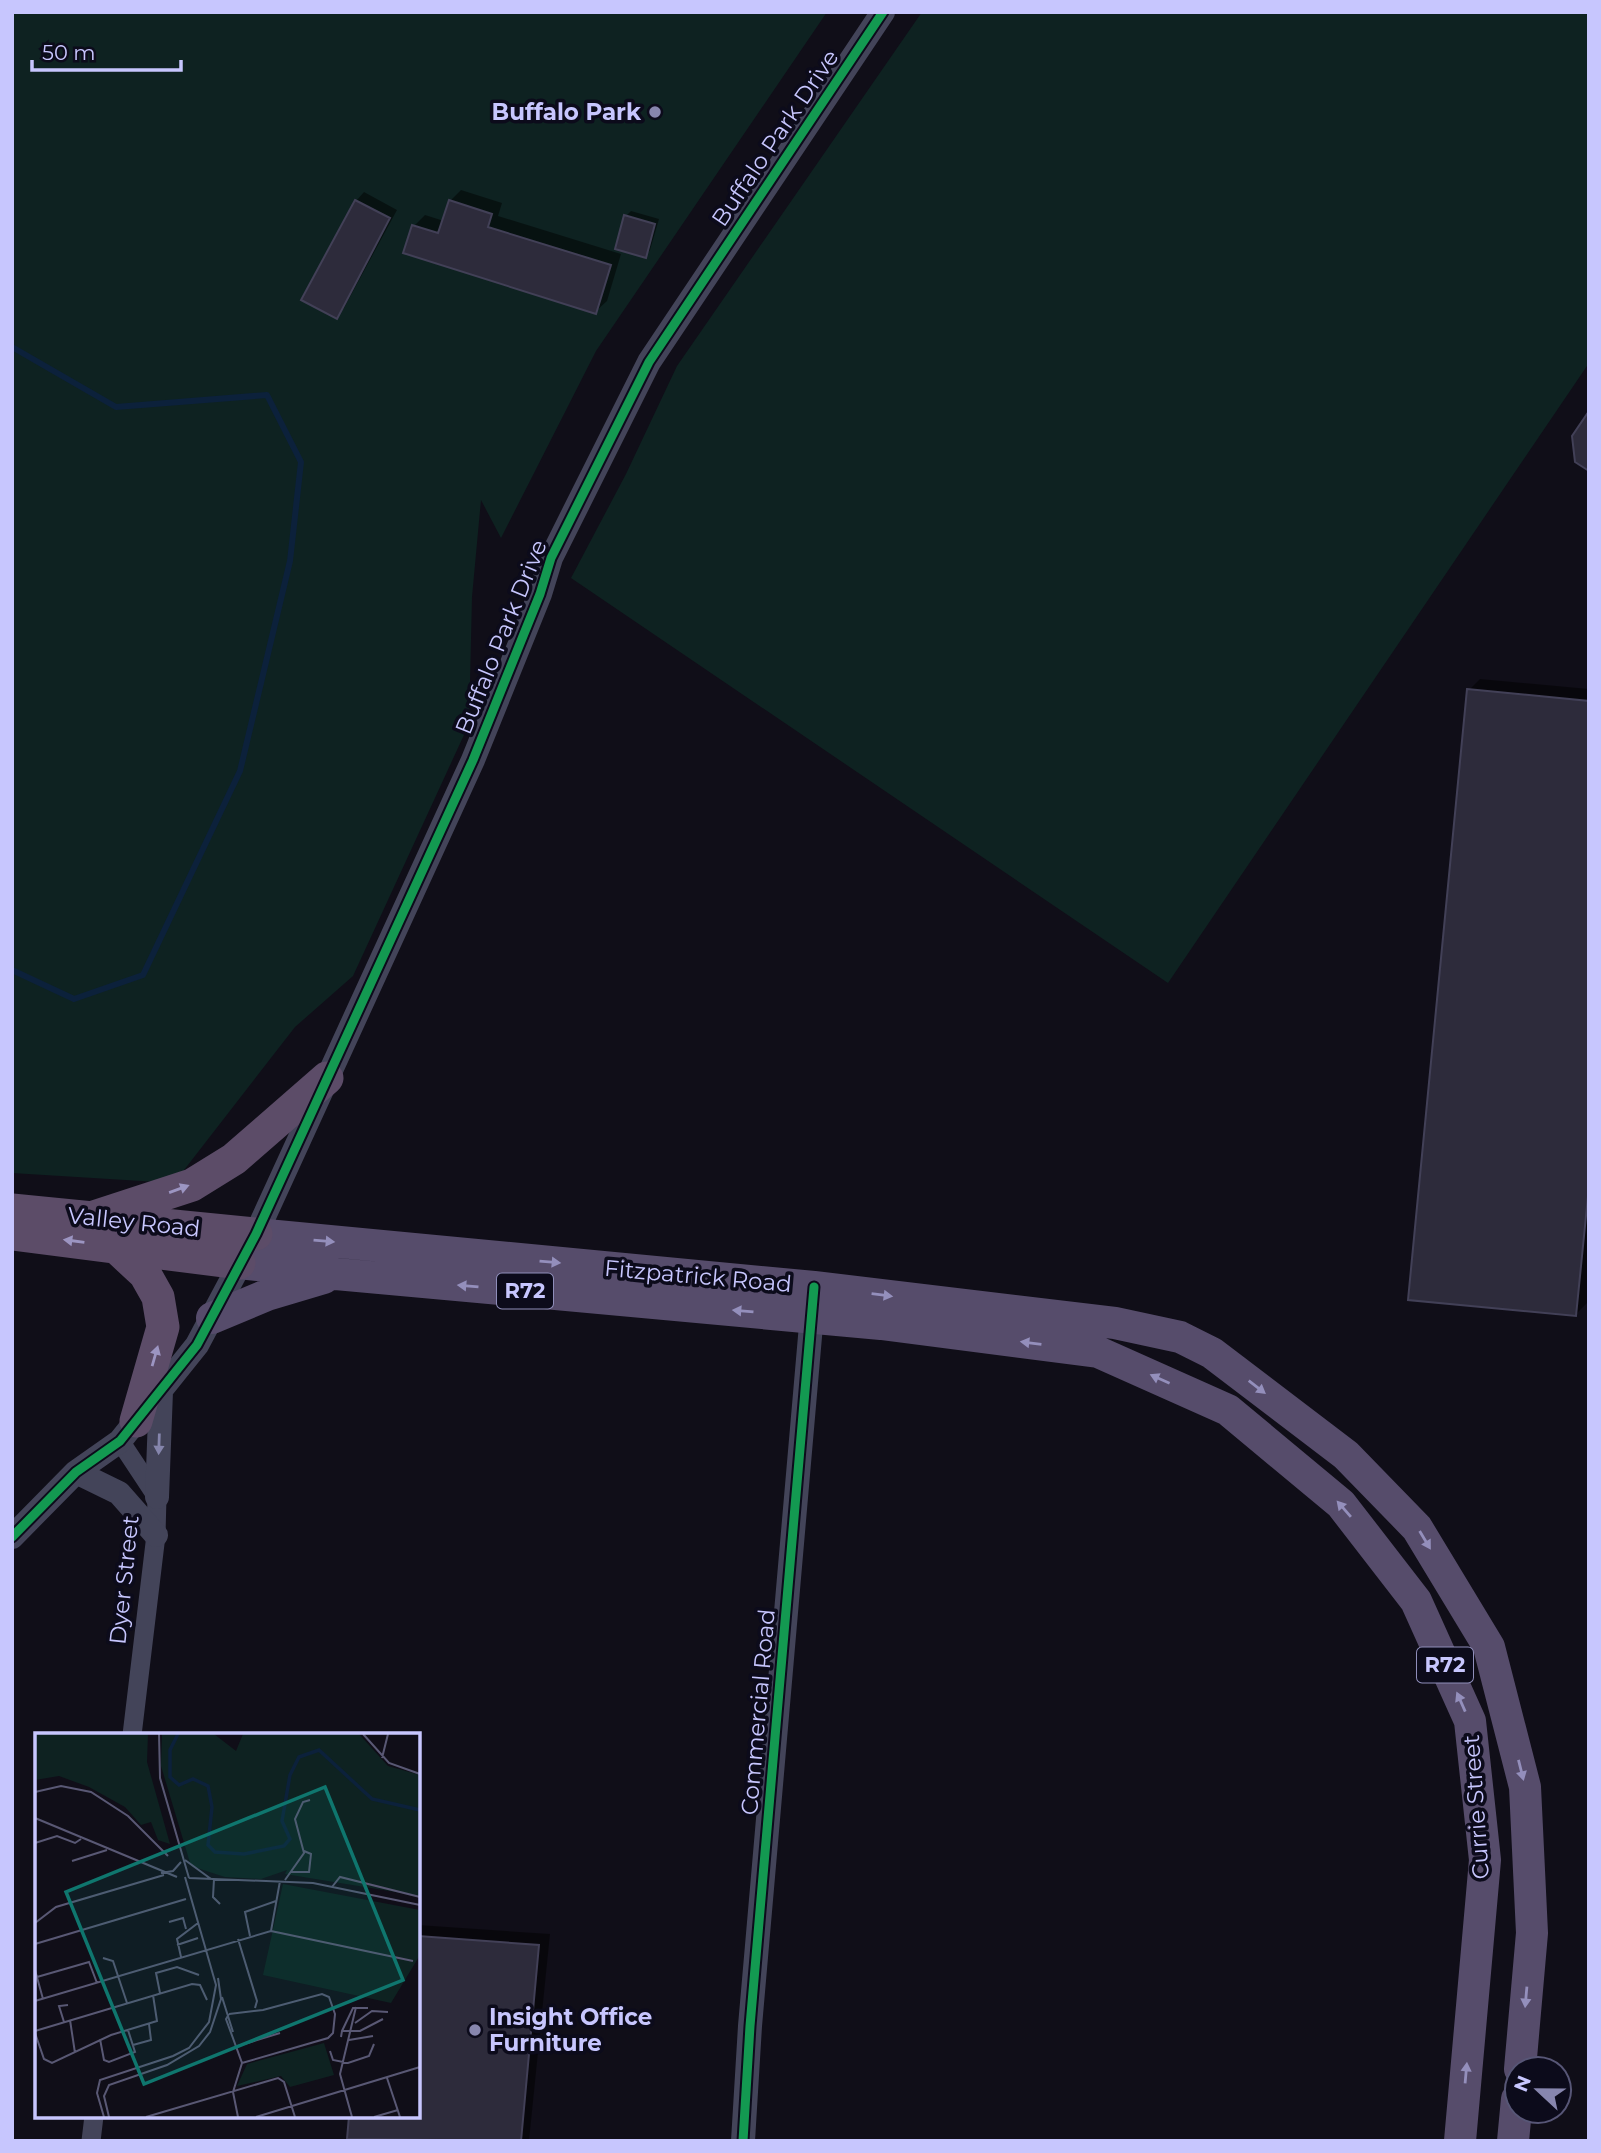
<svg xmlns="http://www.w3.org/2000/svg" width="1601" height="2153" font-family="Montserrat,sans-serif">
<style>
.green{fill:#0e2221}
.shadow{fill:#0007}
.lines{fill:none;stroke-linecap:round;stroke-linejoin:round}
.stream{stroke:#0c213b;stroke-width:6}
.building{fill:#2d2b3b;stroke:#424057;stroke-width:2}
.minor{stroke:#434459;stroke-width:19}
.tertiary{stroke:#434459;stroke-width:24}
.primary{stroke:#564c6b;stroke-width:32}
.trunk{stroke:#5c4c68;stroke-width:33}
.cycleway-casing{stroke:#0c0b1b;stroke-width:13}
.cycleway{stroke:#139951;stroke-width:9}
.oneway{fill:#9c95c2}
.oneway2{fill:#948fbc}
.oneway3{fill:#8585ac}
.poi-dot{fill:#8786ae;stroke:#0c0b1b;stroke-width:2.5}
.labels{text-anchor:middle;stroke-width:7;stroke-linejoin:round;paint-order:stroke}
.shield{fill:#0c0b1b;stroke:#8f8eba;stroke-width:2}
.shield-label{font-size:21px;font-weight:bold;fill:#c7c6fe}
.poi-label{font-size:23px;font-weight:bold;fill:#c7c6fe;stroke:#0c0b1b;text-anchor:end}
.street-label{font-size:23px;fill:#c7c6fe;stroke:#0c0b1b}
.inset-river{fill:none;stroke:#0c213b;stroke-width:3.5}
.inset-road{fill:none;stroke:#595874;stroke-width:2}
.view{fill:#0f766e;fill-opacity:0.15;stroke:#0f766e;stroke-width:3.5}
.inset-edge{fill:none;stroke:#c7c6fe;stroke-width:3.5}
</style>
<rect width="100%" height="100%" fill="#100e18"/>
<path class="green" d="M12,12H827L596,351L501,538L481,500L472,597L469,724L353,976L295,1027L174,1183L12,1173Z
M922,12H1589V363L1168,983L571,578L626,474L677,366Z"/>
<path class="shadow" d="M461,190L502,203L498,216L621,254L607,301L595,312L414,226L425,215L444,221L450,201Z
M364,192L397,210L344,308L336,316L356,201Z
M631,211L659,219L650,250L645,256L626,216Z
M1480,679L1589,689V1281L1587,1303L1575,1315L1469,690Z
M418,1925L550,1934L529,2141H395L349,2137L418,2116Z"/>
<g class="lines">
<path class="stream" d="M12,347L116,407L267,395L301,462L290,561L240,771L143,975L74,999L12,970"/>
</g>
<path class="building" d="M355,200L390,218L337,319L301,300Z
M449,200L492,214L488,227L611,265L596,314L403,253L412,225L438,233Z
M624,215L655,224L646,258L615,249Z
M1589,411V471L1575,462L1572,436Z
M1467,689L1589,701V1186L1576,1316L1408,1300Z
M418,1936L539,1945L521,2141L347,2139L349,2116H418Z"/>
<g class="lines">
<path class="minor" d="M120,1441L157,1497L156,1535L132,1735
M91,2141L94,2116"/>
<path class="tertiary" d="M76,1472L119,1493L156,1535
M157,1497L161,1391
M12,1537L76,1472L120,1441L197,1345L256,1234L473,760L540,594L551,558L649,362L883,12
M743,2141L750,2026L813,1302"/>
<path class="primary" d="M256,1234L814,1287L1115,1323L1180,1337L1212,1353L1346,1455L1417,1528L1489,1647L1525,1787L1532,1933L1520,2069
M239,1263L336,1274L881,1324L1098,1352L1228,1410L1341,1504L1416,1601L1470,1721L1485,1860L1460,2141
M212,1318L267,1295L324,1278
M1513,2141L1517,2099"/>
<path class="trunk" d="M12,1210L256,1234
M91,1218L192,1185L234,1159L327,1078
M12,1234L239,1263
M116,1247L145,1274L158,1297L163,1327L136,1421"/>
<g class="cycleway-casing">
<path id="cycleway" d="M12,1537L76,1472L120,1441L197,1345L256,1234L473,760L540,594L551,558L649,362L883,12
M743,2141L750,2026L814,1287"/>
</g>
<use href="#cycleway" class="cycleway"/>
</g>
<defs><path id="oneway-solid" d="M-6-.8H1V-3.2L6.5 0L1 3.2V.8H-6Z" transform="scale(1.75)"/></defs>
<g class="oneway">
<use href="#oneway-solid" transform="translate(179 1189) rotate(-20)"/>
<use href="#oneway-solid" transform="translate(74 1241) rotate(-172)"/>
<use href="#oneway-solid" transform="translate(155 1356) rotate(-74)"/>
</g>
<g class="oneway2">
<use href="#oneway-solid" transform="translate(324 1241) rotate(5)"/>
<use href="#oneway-solid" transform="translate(550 1262) rotate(5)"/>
<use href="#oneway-solid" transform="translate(468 1286) rotate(-175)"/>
<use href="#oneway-solid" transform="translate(882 1295) rotate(7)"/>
<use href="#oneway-solid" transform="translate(743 1311) rotate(-175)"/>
<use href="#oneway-solid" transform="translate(1031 1343) rotate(-173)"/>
<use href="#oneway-solid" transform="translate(1160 1379) rotate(-156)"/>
<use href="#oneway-solid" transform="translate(1257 1387) rotate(38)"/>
<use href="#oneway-solid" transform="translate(1344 1509) rotate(-131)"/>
<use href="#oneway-solid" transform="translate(1425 1540) rotate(59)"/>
<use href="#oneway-solid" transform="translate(1461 1702) rotate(-114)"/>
<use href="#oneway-solid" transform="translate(1521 1770) rotate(76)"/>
<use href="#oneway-solid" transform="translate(1526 1997) rotate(95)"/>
<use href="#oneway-solid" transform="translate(1466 2073) rotate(-85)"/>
</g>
<use class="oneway3" href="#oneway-solid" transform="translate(159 1444) rotate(92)"/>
<g class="poi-dot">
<circle cx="655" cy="112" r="7"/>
<circle cx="475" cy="2030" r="7"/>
</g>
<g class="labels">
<g class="shield">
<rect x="497" y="1273.5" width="56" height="35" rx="5"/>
<rect x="1417" y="1647.5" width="56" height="35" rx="5"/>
</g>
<g class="shield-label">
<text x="525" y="1298">R72</text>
<text x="1445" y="1672">R72</text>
</g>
<g class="poi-label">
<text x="641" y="120">Buffalo Park</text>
<text x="489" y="2025" text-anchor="start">Insight Office<tspan x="489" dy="26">Furniture</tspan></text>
</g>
<g class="street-label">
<text transform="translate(775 138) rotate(-56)" y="8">Buffalo Park Drive</text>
<text transform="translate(501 637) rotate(-68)" y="8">Buffalo Park Drive</text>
<text transform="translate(134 1222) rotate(6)" y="8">Valley Road</text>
<text transform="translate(698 1276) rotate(5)" y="8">Fitzpatrick Road</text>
<text transform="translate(124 1580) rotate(-84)" y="8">Dyer Street</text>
<text transform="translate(758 1712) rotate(-85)" y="8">Commercial Road</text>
<text transform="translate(1476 1807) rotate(-94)" y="8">Currie Street</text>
</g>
</g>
<g transform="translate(35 1733)">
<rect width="385" height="385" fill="#100e18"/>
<path d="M0,1H113L112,29L135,111L123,107L116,89L106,92L90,74L54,54L24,43L0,47ZM127,1H179L201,18L208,1H324L353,33L385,42V163L250,141L252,137L226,146L190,144L156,133L126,33ZM248,151L385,177V222L356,270L228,242ZM289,310L299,342L255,354L246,343L202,353L212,331Z" fill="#0e2221"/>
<path class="inset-river" d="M143,1L135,17V44L144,52L158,46L173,53L177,74L173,112L180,119L209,121L249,113L255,106L247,88L255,42L264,24L284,17L337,66L385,77"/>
<path class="inset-road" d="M124,1L125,45L154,145M328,1L354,30L385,41M347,25L353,1M0,59L26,53L56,59L93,83L133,123M0,85L142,144M0,110L22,103L40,110L46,106M150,127L176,146M37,128L72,117M256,139H274L276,121L269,118M126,140L138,138L146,129M154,145L278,150L385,172M179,146L178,164L185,171M250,147L269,120L260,86L268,69L275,67M297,154L305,144L385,164M134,189L148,185L151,196M0,190L21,174L129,142M236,198L378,228M215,203L210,179L241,168M203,206L222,268L220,275M0,211L151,166M142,212L163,205M146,224L142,206L163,190M68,225L78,228L92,270M0,237L8,266M2,244L54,229L62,250M125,260L121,240L142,234L164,242M187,264L198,299M0,268L236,198L245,148M194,281L228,277L287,261L294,264L300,281L298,300L293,305L207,330M194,281L191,286L207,330L198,359L203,384M35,287L40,320M29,289L24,273L33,272M320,290L337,278L353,279M0,298L157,251L165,252L172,267M307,298L318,275H333M0,300L9,326L17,330L76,302L122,288L118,262M306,304L307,298H325L348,286M65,306L69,327L74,329L100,319L93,297M314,307L338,303M98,312L116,307L114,291M203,313L245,300M295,318L298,327L313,330L334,323L339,311M352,345L365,384M69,384L62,360L65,347L138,323L154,315L174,289L181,252L150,144M74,384L69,363L74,352L132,332L164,313L175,299L186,266L183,245M111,384L243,345L249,349L260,384M221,384L385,334M317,384L305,341L321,274M339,384L363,377"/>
<path class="view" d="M290,54L368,247L109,351L31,159Z"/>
<rect width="385" height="385" class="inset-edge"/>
</g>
<rect width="1601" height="2153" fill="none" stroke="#c7c6fe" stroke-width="28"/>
<g transform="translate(1538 2090) rotate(292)"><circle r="33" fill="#0c0b1b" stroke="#575676" stroke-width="2"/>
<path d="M0-5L12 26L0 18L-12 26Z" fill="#8786ae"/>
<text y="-10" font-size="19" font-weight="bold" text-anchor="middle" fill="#c7c6fe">N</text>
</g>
<path d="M32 60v10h149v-10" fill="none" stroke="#c7c6fe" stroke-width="3.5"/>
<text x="42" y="60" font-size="21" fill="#c7c6fe" stroke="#0c0b1b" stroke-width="5" paint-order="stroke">50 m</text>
</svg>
